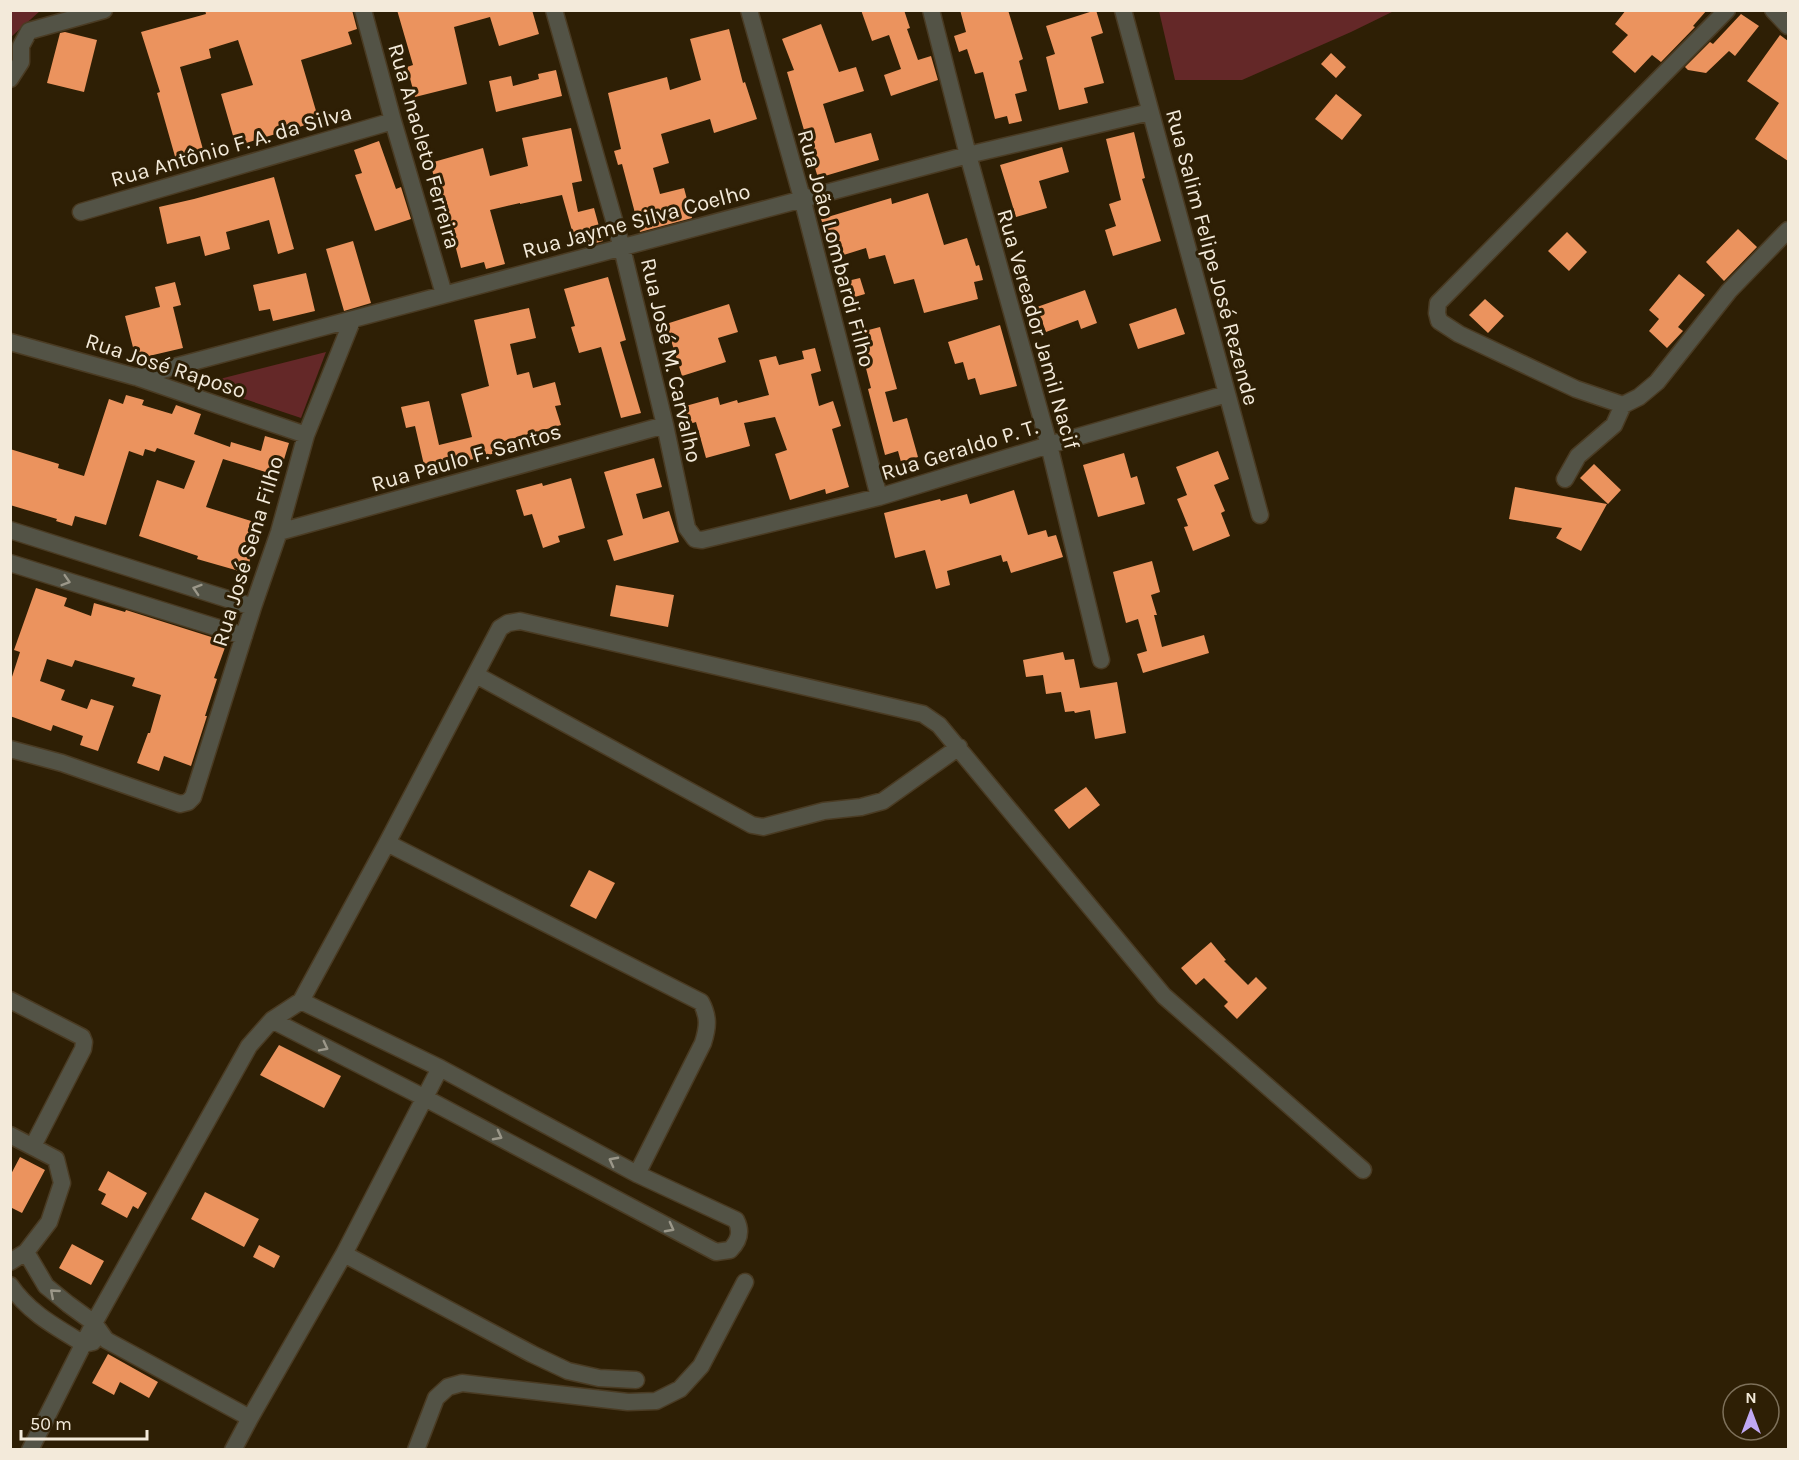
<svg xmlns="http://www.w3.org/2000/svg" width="1799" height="1460" font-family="Karla,sans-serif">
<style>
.green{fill:#642828}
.building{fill:#eb935e}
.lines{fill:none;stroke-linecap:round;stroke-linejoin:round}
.street-casing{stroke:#4a3b23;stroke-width:19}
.street{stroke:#535346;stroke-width:16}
.oneway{stroke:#9b9789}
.labels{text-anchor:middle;stroke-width:6;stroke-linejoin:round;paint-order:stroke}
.street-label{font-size:22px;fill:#f3eada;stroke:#2e1f05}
</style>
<rect width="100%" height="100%" fill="#2e1f05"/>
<path class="green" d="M11,10H40V11L11,37Z
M1159,11V10L1394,11L1351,32L1242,80H1175Z
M326,352L301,418L200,384Z"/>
<path class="building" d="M205,10H352L357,29L348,32L352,44L301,60L319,121L236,146L221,94L253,85L238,40L209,49L211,58L180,67L204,153L176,160L157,93L160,92L141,32L206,14Z
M397,10H532L539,34L499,46L490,17L454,27L467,84L415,97L407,67L413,65Z
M861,10H904L910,28L907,29L918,60L931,56L938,80L891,96L884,75L901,69L889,35L872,41Z
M960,10H1008L1023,59L1019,61L1027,91L1015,94L1022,121L1009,124L1007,116L995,119L983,72L975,74L967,49L959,52L954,36L966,32Z
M1096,10L1103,33L1091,37L1104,83L1084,88L1088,103L1059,110L1046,57L1055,54L1046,26Z
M1626,10H1707L1693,26L1695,27L1661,62L1652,55L1635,73L1612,52L1628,35L1615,24Z
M1741,14L1759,26L1735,56L1729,51L1706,73L1688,70L1685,67L1710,42L1713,44Z
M821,24L839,72L856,67L864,91L823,104L835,143L871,133L879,160L818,178L787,72L794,70L782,39Z
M729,29L743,83L745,82L757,119L714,133L710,119L661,134L669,163L653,168L660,194L684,188L692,218L640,232L622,164L618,165L614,151L621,149L608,93L667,77L670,90L701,80L690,39Z
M65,32L97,40L84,92L47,83L60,33Z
M1780,35L1788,41V161L1755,139L1779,103L1747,81Z
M1331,53L1346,67L1336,78L1321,64Z
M556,70L562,96L496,112L489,81L511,76L513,86L539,79L538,74Z
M1336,94L1362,115L1342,140L1315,119Z
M571,128L582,181L572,183L578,212L594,208L603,241L589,245L588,241L576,245L562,195L520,204V203L490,210L505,264L486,269L484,262L461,268L449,221H447L430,163L483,148L490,176L528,166L522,138Z
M1134,132L1145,178L1142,179L1161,241L1113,256L1105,230L1116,226L1109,204L1121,200L1106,139Z
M379,141L396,189L401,187L411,219L375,231L355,175L362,173L354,150Z
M1062,147L1069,172L1039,181L1047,208L1016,217L1000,165Z
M274,177L294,249L278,254L269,220L226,232L230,249L205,256L200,236L167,244L159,207L194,199Z
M928,193L944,245L967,238L976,266L979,265L983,280L974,282L978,299L924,313L914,279L894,284L885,255L869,259L866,248L834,258L821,219L891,198L892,204Z
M1738,229L1757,247L1724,281L1706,262Z
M1567,232L1587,252L1569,271L1548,251Z
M353,241L371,303L344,311L326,249Z
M306,273L315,311L273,321L270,309L259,311L253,285Z
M1679,274L1705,295L1678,327L1683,331L1667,348L1649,331L1659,319L1649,310Z
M608,277L626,340L620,342L641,413L621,418L601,347L579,353L571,327L575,326L564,289Z
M860,278L865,294L848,299L843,282Z
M175,282L181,305L173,307L183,348L136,359L125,316L160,307L155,287Z
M1085,290L1097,323L1081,329L1078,320L1046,332L1037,307Z
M1485,299L1504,316L1488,333L1469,315Z
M729,304L738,332L718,338L726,362L682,376L666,324Z
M529,308L536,338L510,344L517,375L529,372L533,388L555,382L561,405L555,406L561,425L501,442L503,451L451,465L449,459L424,465L415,426L406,428L401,407L429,401L439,445L472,437L461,394L489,386L474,320Z
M1176,308L1185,334L1138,349L1129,324Z
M1000,325L1017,386L980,395L975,378L968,380L963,362L955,364L948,342Z
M880,327L897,389L885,392L893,422L907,418L918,457L901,462L898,451L885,455L868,389L871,388L857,333Z
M815,348L821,371L811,374L819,406L833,401L841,426L832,429L849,487L826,494L825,489L790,500L775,454L787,450L775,417L744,423L750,446L706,458L696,422L686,425L682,407L718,397L720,405L737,400L738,403L769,395L759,360L776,356L779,365L804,359L802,351Z
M126,395L144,400L142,405L172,414L176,405L201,414L194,434L230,447L231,442L261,451L265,436L289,443L279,476L223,459L206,507L261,524L246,573L197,559L198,556L139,536L157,480L184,489L195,461L157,448L155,452L145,449L143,456L129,451L106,525L75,516L72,526L56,521L57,519L10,505V449L59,464L58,468L84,476L109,399L123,404Z
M1218,451L1229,479L1214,485L1225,511L1221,513L1230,536L1193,551L1184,527L1188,526L1177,499L1187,495L1176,467Z
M1124,453L1131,478L1137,476L1145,504L1098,517L1083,465Z
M654,458L662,487L636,494L643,519L669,511L679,542L614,561L607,540L623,535L604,472Z
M1594,464L1621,490L1608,504L1580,478Z
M571,478L585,528L558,536L560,542L543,548L532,514L524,516L516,490L542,483L543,486Z
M1515,487L1607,504L1581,551L1556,538L1562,528L1509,519Z
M1014,490L1028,535L1046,530L1048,537L1056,535L1063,557L1011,573L1007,561L1003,562L1001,555L947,571L950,585L936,589L925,550L895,558L884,513L940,499L941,501L967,494L970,504Z
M1152,561L1160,592L1151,595L1157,615H1154L1162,647L1204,635L1209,653L1143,673L1137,654L1147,651L1138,619L1126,623L1113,572Z
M616,585L674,595L668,627L610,616Z
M36,588L67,598L64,606L91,616L94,603L125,612L126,610L227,642L214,678L217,679L205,716H207L191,766L164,756L159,771L137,763L148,733H150L161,695L132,686L135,678L75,660L72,667L47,659L40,681L65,690L61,700L87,709L91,699L114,706L98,751L80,745L83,736L53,725L51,731L10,716V683L20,652L14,650Z
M1063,652L1065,660L1074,659L1080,688L1117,682L1126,733L1095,739L1090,710L1075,713L1074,711L1065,712L1061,692L1046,694L1043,675L1026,677L1023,660Z
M1086,787L1100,805L1069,829L1054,810Z
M589,870L615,883L596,919L570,906Z
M1211,942L1226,960L1224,961L1248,985L1256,977L1267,988L1237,1019L1224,1006L1228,1002L1204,978L1196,985L1181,968Z
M279,1045L341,1076L324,1108L260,1075Z
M20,1157L45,1170L22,1213L10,1207V1176Z
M108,1171L147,1193L138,1209L133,1206L127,1218L101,1204L106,1194L98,1190Z
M205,1192L259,1219L244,1247L191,1219Z
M72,1244L104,1261L91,1285L59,1268Z
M259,1245L280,1256L274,1268L253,1257Z
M108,1354L158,1382L149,1398L120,1382L114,1395L92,1383Z"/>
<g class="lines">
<g class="street-casing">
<path id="street" d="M363,10L393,121L444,294
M554,10L622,248L665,425L687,528L695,539L702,540L879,497L1049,445L1227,394
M749,10L802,198L879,497
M931,10L968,155L1049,445L1101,660
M1123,10L1260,515
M1773,10L1788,26
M10,79L21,62V46L29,31L104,10
M81,212L393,121
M10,342L136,377L306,435
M136,377L968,155L1150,112
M1623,405L1576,389L1459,334L1439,321L1437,313L1438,303L1727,10
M1565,479L1578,456L1614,425L1623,405L1639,397L1657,382L1729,291L1788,230
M10,530L253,607
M279,532L665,425
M10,563L244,636
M476,675L741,819L752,825L763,827L824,811L861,807L883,801L959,747
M10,749L62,763L180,804L188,802L193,797L253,607L279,532L306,435L352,321
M387,843L701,1002C709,1017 708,1027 703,1043L637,1174
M10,1000L82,1037L84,1042L83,1049L33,1146
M272,1020L425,1098L716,1252L730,1250C739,1241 742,1232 736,1220L637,1174L440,1068L301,1001
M10,1135L56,1159L62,1183L49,1222L26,1252L10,1262
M26,1252L46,1286L68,1304L94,1323L106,1340L250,1418
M344,1254L532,1354L568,1371L599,1378L636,1380
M10,1285C29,1313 56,1327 84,1344L93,1342
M30,1450L94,1323L249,1046L272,1020L301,1001L387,843L500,628L508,623L520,621L923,714L939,725L1164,996L1363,1170
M233,1450L250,1418L344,1254L440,1068
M416,1450L436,1398L448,1387L462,1383L628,1402L656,1401L680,1389L701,1366L745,1282"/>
</g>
<use href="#street" class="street"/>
</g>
<defs><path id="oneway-chevron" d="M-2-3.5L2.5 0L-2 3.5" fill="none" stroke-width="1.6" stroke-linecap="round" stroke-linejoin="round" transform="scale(1.5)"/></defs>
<g class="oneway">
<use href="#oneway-chevron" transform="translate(66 581) rotate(17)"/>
<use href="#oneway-chevron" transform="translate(197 589) rotate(-162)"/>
<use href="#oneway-chevron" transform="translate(324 1047) rotate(27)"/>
<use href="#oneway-chevron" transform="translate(498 1136) rotate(28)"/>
<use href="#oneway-chevron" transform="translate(613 1161) rotate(-152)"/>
<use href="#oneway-chevron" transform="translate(670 1228) rotate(28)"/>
<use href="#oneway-chevron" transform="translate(54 1293) rotate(-139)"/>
</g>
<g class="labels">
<g class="street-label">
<text transform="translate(231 145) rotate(-16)" y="8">Rua Antônio F. A. da Silva</text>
<text transform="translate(425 146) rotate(74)" y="8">Rua Anacleto Ferreira</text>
<text transform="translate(636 220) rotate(-15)" y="8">Rua Jayme Silva Coelho</text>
<text transform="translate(837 248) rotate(75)" y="8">Rua João Lombardi Filho</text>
<text transform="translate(1213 257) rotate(75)" y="8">Rua Salim Felipe José Rezende</text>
<text transform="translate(1039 329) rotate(74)" y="8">Rua Vereador Jamil Nacif</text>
<text transform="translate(672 360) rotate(77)" y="8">Rua José M. Carvalho</text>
<text transform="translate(166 365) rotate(18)" y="8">Rua José Raposo</text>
<text transform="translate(959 449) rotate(-17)" y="8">Rua Geraldo P. T.</text>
<text transform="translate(466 457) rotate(-16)" y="8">Rua Paulo F. Santos</text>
<text transform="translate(247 551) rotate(-73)" y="8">Rua José Sena Filho</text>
</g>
</g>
<rect width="1799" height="1460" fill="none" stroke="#f3eada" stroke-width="24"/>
<g transform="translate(1751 1412)"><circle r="28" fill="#2e1f05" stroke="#7d705a" stroke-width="1.5"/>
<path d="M0-4.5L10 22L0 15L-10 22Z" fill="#c0a8f3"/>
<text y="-9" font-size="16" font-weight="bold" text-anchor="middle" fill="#f3eada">N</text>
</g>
<path d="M21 1430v9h126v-9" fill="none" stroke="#f3eada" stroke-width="3"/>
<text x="30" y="1430" font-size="18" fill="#f3eada" stroke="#2e1f05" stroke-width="4.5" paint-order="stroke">50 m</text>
</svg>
